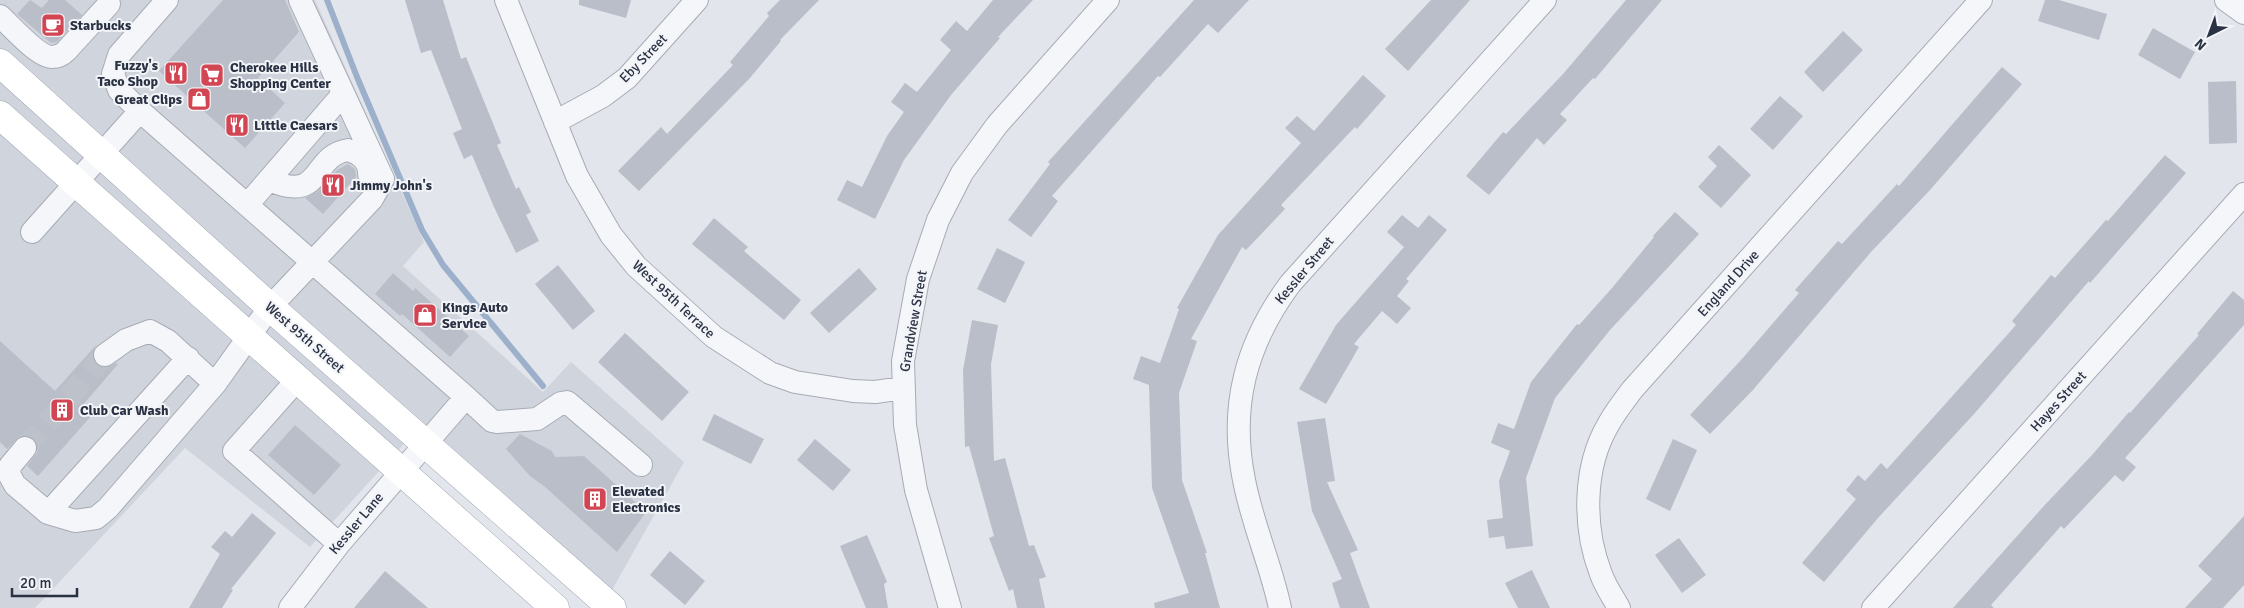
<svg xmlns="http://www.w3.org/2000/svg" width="2244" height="608" font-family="Signika,sans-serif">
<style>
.built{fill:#d0d4dd}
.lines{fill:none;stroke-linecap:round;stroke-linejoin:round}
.stream{stroke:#9cb0cb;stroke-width:6}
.building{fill:#b9bec8}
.minor-tunnel{stroke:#bdc1c9;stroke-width:22;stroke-dasharray:22 11;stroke-linecap:butt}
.minor-casing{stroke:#a7abb5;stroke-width:24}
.major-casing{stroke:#a1a8b7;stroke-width:29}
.minor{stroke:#f5f6f9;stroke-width:22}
.major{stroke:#fff;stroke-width:28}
.labels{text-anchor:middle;stroke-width:4;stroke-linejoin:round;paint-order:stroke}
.poi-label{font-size:14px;font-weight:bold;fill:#293143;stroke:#f2f4f8;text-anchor:start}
.street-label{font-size:14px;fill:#293143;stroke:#f2f4f8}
</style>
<rect width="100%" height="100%" fill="#e2e5eb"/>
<path class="built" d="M0,0H315L424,242L403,266L543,392L571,362L684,462L612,590L423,423L310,547L185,448L35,608H0Z"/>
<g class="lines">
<path class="stream" d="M327,0L357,77L422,230L443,265L543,386"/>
</g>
<path class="building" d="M30,0L42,8L49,0H65L82,15L57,42L51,43L17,14Z
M223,0H285L299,32L258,78L285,103L245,148L159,71Z
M405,0H443L461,59L466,57L501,143L497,145L516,189L519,187L531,212L526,215L539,241L516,253L494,207L472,155L464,159L453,133L462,129L431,50L421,53Z
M579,0H631L626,18L579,5Z
M780,0H819L780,40L781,41L749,79L639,191L618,171L661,127L667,134L733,65L730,62L769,16L767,13Z
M993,0H1033L998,37L1000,38L951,95L904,160L875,219L837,200L847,180L862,187L887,136L904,112L891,102L905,83L917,92L951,50L940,40L956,21L967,31Z
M1194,0H1249L1218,33L1208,24L1160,77L1158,76L1052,196L1058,201L1031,237L1008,220L1050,164L1048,162Z
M1431,0H1470L1408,71L1385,49Z
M1626,0H1662L1595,79L1593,78L1560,114L1567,120L1544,145L1537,138L1489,195L1466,176L1503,132L1506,134L1563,74Z
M2045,0H2059L2107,14L2099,40L2038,21Z
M2153,28L2195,52L2180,79L2138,55Z
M1843,31L1863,50L1823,92L1804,72Z
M2002,67L2022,84L1930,190L1871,252L1752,391L1710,434L1690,415L1742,359L1799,293L1795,290L1838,241L1842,244L1897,184L1899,186Z
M1363,75L1386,96L1357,129L1355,127L1281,205L1285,209L1246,250L1242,247L1191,339L1197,341L1179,393L1182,480L1207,553H1205L1220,608H1155L1154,603L1189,593L1152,488L1149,385L1133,379L1141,356L1160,363L1179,309L1177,308L1218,235L1301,143L1285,128L1297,116L1314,131Z
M2236,81L2237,143L2209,144L2208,82Z
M1780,96L1803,116L1773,150L1750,129Z
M1719,145L1751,175L1721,208L1698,187L1717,166L1708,157Z
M2165,155L2186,173L2090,283L2089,281L1974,414L1878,518L1824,582L1802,563L1856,499L1846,490L1858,475L1865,481L1881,463L1887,469L2016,325L2012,321L2051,275L2055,278L2106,220L2108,221Z
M348,164L355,169L356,177L323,214L305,198L317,192L337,170Z
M1675,212L1699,234L1610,330L1555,398L1526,478L1533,546L1506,549L1504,536L1489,538L1487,520L1503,518L1499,481L1510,451L1491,443L1498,423L1514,429L1531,382L1577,324L1579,325L1612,288L1654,237L1653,236Z
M1402,215L1418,228L1429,215L1447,230L1406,279L1409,281L1397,296L1411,308L1397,324L1382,311L1354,344L1359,347L1326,404L1299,389L1336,325L1404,247L1387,232Z
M714,218L748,247L744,251L801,300L784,320L692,244Z
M997,248L1025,262L1005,303L977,289Z
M558,265L595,311L573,330L535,284Z
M859,268L877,289L829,333L810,313Z
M393,273L413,291L415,288L469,336L450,357L402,314L400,316L375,294Z
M2233,291L2244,300V325L2125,458L2136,467L2123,482L2115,475L2064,529L2061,526L1991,605L1994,608H1953L2042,508L2092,455L2129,412L2130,413L2199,335L2197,334Z
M972,320L998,325L991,364L994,461L1005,458L1029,546L1034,545L1046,577L1039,579L1045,608H1017L1013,589L1009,591L989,538L994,536L969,446L965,447L963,370Z
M625,333L689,392L662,421L598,362Z
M0,341L55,391L96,345L92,356L95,363L106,368L116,363L118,364L82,406L92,415L38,476L27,466L38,451L37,444L34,438L28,435L20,436L7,449L0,442Z
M714,414L764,439L751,464L702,440Z
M1325,418L1335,481L1327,482L1358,550L1350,553L1370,608H1340L1332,583L1342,579L1312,511L1297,422Z
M295,425L341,465L314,495L268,455Z
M520,434L552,451L555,457L584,456L646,512L617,552L544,486L530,476L506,449Z
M815,439L851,470L833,491L797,460Z
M1673,439L1697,450L1670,511L1646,499Z
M252,513L276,533L231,589L233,590L222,608H189L220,554L211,547L225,531L232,537Z
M2244,516V585L2223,608H2185L2212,579L2198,566Z
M867,535L887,582L884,584L888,608H866L840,546Z
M1679,538L1706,575L1682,593L1655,555Z
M670,551L705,581L685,605L650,575Z
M1532,570L1550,608H1518L1505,583Z
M385,571L428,608H354Z"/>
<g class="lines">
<path class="minor-tunnel" d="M25,448L105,355"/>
<g class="minor-casing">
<path id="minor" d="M167,0L119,55L113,74L119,90L140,111L466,397L339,544L290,608
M506,0L577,176L611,235L636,266L714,337L770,373L795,382L853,391L875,392L903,388
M2226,0L2244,13
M0,16C11,26 38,57 52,57C58,57 62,55 66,51L109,4
M555,122L603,96L627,78L697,0
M269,180C324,204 310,156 348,150C359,153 370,161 369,174
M247,205L343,94
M32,232L140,111
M105,355L126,340L150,331L168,341L215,384
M297,380L234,451L339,544
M466,397L492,421L497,422L537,419L561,403L567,402L641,465
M25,448L10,466L9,474L15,485L48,513L75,521L96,518L108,508L215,384L270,307L372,199L383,179L300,0
M48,513L188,358
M950,608L916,490L905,425L903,361L918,279L938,220L962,173L997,125L1108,0
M1280,608C1271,565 1252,523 1244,480C1229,406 1246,344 1290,284L1545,0
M1619,608C1613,597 1605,586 1601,574C1583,528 1583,468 1608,425C1615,412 1624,401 1632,390L1981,0
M1873,608L2244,194"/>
</g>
<g class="major-casing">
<path id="major" d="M0,63L270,307L612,608
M0,115L555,608"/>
</g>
<use href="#minor" class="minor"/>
<use href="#major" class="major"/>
</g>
<defs>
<g id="cafe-square" transform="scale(1.25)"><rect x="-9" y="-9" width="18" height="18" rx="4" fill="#d24552" stroke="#f2f4f8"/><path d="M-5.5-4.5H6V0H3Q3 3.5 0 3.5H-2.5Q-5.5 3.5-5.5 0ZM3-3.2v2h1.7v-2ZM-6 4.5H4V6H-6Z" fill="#fff"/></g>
<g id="restaurant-square" transform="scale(1.25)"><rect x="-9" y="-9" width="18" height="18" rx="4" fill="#d24552" stroke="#f2f4f8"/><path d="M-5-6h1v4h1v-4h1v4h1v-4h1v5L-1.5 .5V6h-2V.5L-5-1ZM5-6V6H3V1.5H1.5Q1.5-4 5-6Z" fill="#fff"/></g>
<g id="supermarket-square" transform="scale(1.25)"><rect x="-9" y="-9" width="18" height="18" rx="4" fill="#d24552" stroke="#f2f4f8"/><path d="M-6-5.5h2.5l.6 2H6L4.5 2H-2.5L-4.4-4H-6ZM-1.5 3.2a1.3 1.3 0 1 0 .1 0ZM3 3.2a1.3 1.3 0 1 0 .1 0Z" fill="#fff"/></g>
<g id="shop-square" transform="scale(1.25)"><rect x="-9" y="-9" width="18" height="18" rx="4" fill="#d24552" stroke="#f2f4f8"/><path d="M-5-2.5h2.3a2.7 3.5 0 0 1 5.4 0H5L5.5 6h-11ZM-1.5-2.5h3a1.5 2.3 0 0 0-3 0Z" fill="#fff"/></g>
<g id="building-square" transform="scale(1.25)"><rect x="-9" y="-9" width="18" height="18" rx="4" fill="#d24552" stroke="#f2f4f8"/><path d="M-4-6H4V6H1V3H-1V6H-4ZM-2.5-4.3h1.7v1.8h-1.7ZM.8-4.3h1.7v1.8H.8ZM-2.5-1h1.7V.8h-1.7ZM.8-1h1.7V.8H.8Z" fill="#fff"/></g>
</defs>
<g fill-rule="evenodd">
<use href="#cafe-square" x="53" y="25"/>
<use href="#restaurant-square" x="176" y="73"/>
<use href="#supermarket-square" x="212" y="75"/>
<use href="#shop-square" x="199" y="99"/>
<use href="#restaurant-square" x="237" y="125"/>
<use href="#restaurant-square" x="333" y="185"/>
<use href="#shop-square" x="425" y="315"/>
<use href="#building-square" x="62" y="410"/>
<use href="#building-square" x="595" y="499"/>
</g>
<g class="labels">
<g class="poi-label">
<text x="70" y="30">Starbucks</text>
<text x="158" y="70" text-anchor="end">Fuzzy's<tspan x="158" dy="16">Taco Shop</tspan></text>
<text x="230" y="72">Cherokee Hills<tspan x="230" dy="16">Shopping Center</tspan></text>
<text x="182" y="104" text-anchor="end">Great Clips</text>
<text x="254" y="130">Little Caesars</text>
<text x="350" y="190">Jimmy John's</text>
<text x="442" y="312">Kings Auto<tspan x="442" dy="16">Service</tspan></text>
<text x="80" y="415">Club Car Wash</text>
<text x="612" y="496">Elevated<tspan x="612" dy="16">Electronics</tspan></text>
</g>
<g class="street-label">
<text transform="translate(643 58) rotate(-46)" y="5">Eby Street</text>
<text transform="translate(1304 270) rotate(-50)" y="5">Kessler Street</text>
<text transform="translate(1728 283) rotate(-48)" y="5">England Drive</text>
<text transform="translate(674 299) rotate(43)" y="5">West 95th Terrace</text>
<text transform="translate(913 321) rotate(-80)" y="5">Grandview Street</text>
<text transform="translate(305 337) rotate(41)" y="5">West 95th Street</text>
<text transform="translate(2058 401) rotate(-48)" y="5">Hayes Street</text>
<text transform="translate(356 523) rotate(-50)" y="5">Kessler Lane</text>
</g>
</g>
<g transform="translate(2209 35) rotate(222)" stroke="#f2f4f8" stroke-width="4" paint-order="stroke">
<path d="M0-4L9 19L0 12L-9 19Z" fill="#293143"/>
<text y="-8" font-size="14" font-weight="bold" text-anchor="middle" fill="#293143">N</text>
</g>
<path d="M12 588v8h65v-8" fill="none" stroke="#293143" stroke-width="2.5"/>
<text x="20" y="588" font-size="15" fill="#293143" stroke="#f2f4f8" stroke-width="4" paint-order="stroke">20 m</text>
</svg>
